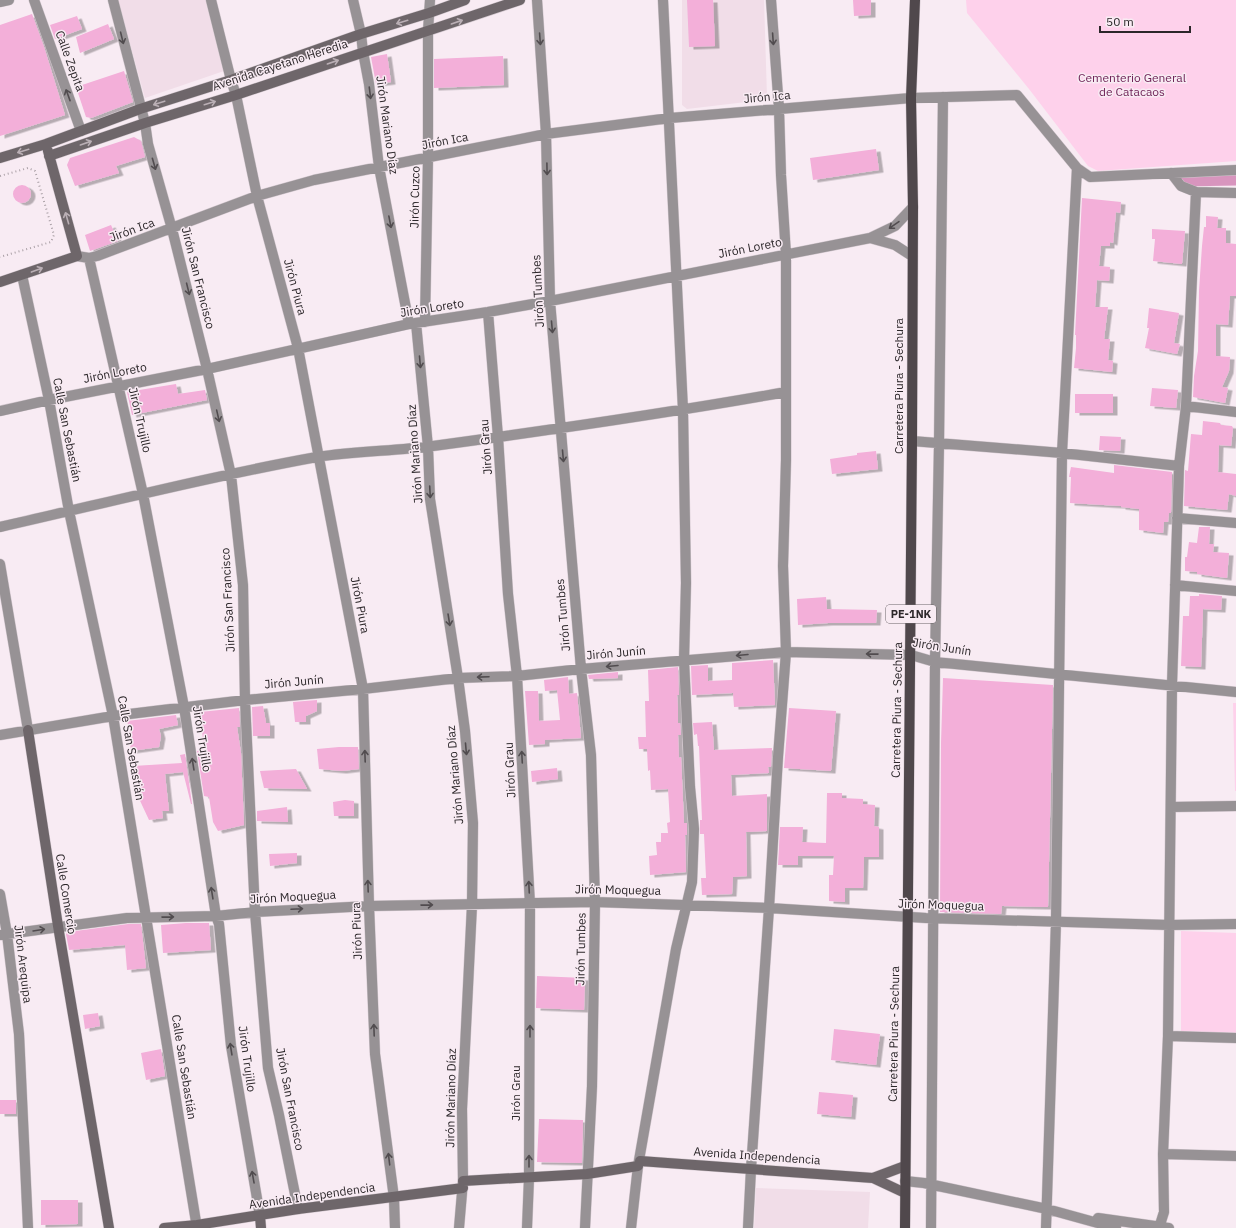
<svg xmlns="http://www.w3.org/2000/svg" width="1236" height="1228" font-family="'IBM Plex Sans',sans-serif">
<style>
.built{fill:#f1dde8}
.green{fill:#fed1eb}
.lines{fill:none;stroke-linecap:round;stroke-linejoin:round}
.canal{stroke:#d895be;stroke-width:13}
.building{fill:#f3afd9;filter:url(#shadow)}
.street-casing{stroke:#d3c8cf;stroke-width:11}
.secondary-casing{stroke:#d3c8cf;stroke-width:11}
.primary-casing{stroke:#d3c8cf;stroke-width:11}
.path{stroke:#aba1a7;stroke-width:2;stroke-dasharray:1 3;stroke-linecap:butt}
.street{stroke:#979295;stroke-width:10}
.secondary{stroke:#6e666a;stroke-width:10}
.primary{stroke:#50484c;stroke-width:10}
.oneway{stroke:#baafb5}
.oneway2{stroke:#514c4f}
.labels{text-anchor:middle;stroke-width:3;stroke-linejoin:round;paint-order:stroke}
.shield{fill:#f8ebf3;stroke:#696266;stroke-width:1}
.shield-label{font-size:11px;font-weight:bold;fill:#2c272a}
.street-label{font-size:12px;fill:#2c272a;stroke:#f8ebf3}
.park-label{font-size:12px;fill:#6b1d53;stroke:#f8ebf3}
</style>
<defs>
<filter id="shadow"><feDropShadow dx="4.5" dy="2.5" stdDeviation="0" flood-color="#0004"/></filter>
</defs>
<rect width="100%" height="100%" fill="#f8ebf3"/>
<path class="built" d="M118,0H206L224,71L145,98Z
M682,0H764L767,97L763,100L687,109L682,105Z
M756,1188L870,1192L868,1228H754Z"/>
<path class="green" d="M966,0H1236V161L1098,171L1088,166L1029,89L967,13Z
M1233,703H1236V791H1235Z
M1181,931L1236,933V1033L1181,1032Z"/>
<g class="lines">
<path class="canal" d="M1183,180L1236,179"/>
</g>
<path class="building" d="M687,0H713L715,46L689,47Z
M853,0H871V15L854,16Z
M32,14L44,47L65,115L0,136V25Z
M77,16L82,29L55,39L50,25Z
M108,24L114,39L80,53L76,37Z
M387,54L391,82L376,84L371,57Z
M503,56L504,85L434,88V59Z
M124,71L133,102L91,118L86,117L76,87Z
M134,137L141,141L145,157L116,166L119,173L75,186L67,165L70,158Z
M876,149L879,170L813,180L810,158Z
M13 194a9 9 0 1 1 18 0a9 9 0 1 1-18 0Z
M1082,198L1121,202L1120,213L1116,212L1113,243L1110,242V246H1101L1099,266L1110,267L1109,281L1097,280L1095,307H1108L1104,339H1110L1108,360L1113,361L1112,372L1074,368L1076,348V335H1075Z
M1206,216L1218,217L1217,228H1226V243L1236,244V296H1230L1228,325L1216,324V356L1230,357L1229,371L1222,387L1228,388L1225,403L1193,397L1194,376L1198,351L1199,291L1202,246L1204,227H1206Z
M111,225L118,241L90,251L85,235Z
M1152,229L1185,231L1182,264L1153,261L1155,239H1152Z
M1149,308L1179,313L1174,343L1180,344L1177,354L1145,348L1149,328H1147Z
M176,384L178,394L205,390L207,400L132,415L127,392Z
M1152,388L1178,390L1176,408L1150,406Z
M1075,394H1113V413H1075Z
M1203,421L1220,423L1221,425L1232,426L1233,428L1231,446L1219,445L1218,472L1236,474V496L1229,494L1227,510L1184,506L1185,470L1188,471L1191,434L1202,435Z
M1100,436L1121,437L1120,451L1099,450Z
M876,451L878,469L832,474L830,459L857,455V453Z
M1114,465L1172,472L1171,513H1169L1168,522H1164L1163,533L1139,530V509L1121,507V506L1070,503L1071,477H1069L1071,467L1114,473Z
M1199,527H1210L1209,544H1214L1213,552L1229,553L1227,578L1197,574V572L1185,571V557H1187L1189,542L1197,543Z
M1199,594L1222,596L1221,610L1203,609L1201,667L1181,666L1183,616H1189L1190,596H1199Z
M826,597L827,609L877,610L876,623H828L798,625L797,599Z
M773,660L775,705L734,707L733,693L692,695L691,666L708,665V681L732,680V663Z
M678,667L679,695H677L678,707V723H680L681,735H678L679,758L681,757L684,823H687V835H685L686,872L650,875L649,856L657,855L656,842H661V833H668L667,823L670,822L668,789L651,790L650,770L648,771L647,749H639L638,737H646L645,701H649L648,670Z
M618,672V678L589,679L588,675Z
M568,677L569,694L577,693L581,738L545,740V744L529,745L525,691H538L539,721L560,720L557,690L545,691L544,680Z
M943,678L1053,685L1048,907L1002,906L1001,914L940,912L941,743Z
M317,700V711L306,716V722H295L293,702Z
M263,706L266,723H270V736H253L252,707Z
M239,708L240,727H237L241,753L244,825L218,831L213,822L209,797L204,796L197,751L204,749L200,712Z
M789,708L836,711L831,771L784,768Z
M176,715L178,725L159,729L161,736L159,747L131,751L130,742L132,741L127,721Z
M712,722L714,750L772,748L771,767H768L769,773L731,775L732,796L767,794V831L746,832L747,876L733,877L732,894L702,895L701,878H706L704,834H700V820H702L699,746H698L697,734L694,735L693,723Z
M339,747H358L359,769L342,771L319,769L317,749Z
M185,754L192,804H191L183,772L165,774L169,811H162L163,818L149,820L135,790L139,789L133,766L182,763L180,755Z
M557,768L558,779L532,782L531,771Z
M296,769L307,789L264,788L260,771Z
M827,793H842V798L863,799V804L875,805L874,826L879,827V857H864L863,888H845V902L829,901V875H833L834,856H798V865H778L780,827H803L802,842L826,843Z
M345,800L354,801V816H334L333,802Z
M287,807L288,822L257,821V811Z
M297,853V863L270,866L269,854Z
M186,923H209L211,950L163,953L161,925Z
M128,924H141L146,968L127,970L125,945L69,950L66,934L68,932Z
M537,976L585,978L584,1010L536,1008Z
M98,1013L100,1026L85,1029L83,1015Z
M834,1029L880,1034L876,1065L831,1060Z
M161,1049L165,1076L146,1080L141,1053Z
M819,1092L853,1095L851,1117L817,1114Z
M0,1100H16V1114H0Z
M539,1119L583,1120L582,1163L537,1162Z
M41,1200H78V1224L41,1225Z"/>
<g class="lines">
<g class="street-casing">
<path id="street" d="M34,0L81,131
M113,0L145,123L148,144L172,229L207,369L231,475L243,585L245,700L255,912L268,1068L279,1115L298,1209
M211,0L231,80L236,95L257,196L298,348L363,689L369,906L375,1054L394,1198L395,1228
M353,0L361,34L363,52L369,84L379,167L409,324
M537,0L546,134L550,301L581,669L591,755L595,902L592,1086L585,1228
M0,2L9,0
M1171,173L1181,186L1196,192L1236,193
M870,238L895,245L912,256
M77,256L89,258L97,256L257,196L314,180L546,134L670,118L911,98L1017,95L1077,168L1090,177L1236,170
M89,258L143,494L184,707L216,916L219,924L231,1046L260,1216
M22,275L49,400L69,511L113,716L197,1228
M488,312L498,437L508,594L517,676L530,904L529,1178L527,1228
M425,322L428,158V31L430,0
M416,323L428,447L430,499L458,678L465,731L473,823L472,905L462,1109L463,1181L459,1228
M1186,406L1236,412
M0,411L49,400L207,369L409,324L488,312L550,301L870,238L895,226L913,207
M912,441L1062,453L1179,466L1172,685L1168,1036L1163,1154L1164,1212L1159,1228
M1179,466L1186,406L1196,192
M1177,518L1236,523
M0,527C106,503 211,476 317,457C356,451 395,451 433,446C551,430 669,413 786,392
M0,564L28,730
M1175,585L1236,591
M0,735L113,716L245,700L363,689L458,678L517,676L581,669L786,652L911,655L935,662L1236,692
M1171,807L1236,806
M0,894L7,934L19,1034L28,1228
M0,935L127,918L216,916L255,912L369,906L595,902L769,908L926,918L1169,925L1236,924
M1168,1036L1236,1038
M1163,1154L1236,1156
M905,1181L924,1183L1047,1209L1116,1228
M1098,1218L1169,1228
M631,1228L638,1166L676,949L692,882L694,829L690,787L684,660L686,583L683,410L663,0
M748,1228L751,1169L769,908L778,757L786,652L783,566L786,460V255L781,175L779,109L771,0
M931,1228L935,662L939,444L943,97
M1046,1228L1056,921L1062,453L1077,168"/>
</g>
<g class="secondary-casing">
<path id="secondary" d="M49,156L145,123L236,95L520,0
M0,158L46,144L140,109L231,80L361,34L429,13L465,0
M0,282L77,256L48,151
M28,730L58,926L109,1228
M640,1161L873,1178L905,1193
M873,1178L905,1166
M463,1181L587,1174L638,1166
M260,1216L261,1228
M164,1228L197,1225L298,1209L463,1188"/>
</g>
<g class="primary-casing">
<path id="primary" d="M905,1228L912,441L913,207L911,98L915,0"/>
</g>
<path class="path" d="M0,176L28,168L35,171L54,235L51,242L0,257"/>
<use href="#street" class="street"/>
<use href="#secondary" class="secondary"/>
<use href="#primary" class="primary"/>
</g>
<defs><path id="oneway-shaft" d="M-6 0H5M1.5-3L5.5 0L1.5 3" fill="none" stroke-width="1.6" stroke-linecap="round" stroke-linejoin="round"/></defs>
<g class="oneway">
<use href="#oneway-shaft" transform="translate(402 22) rotate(163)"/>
<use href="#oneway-shaft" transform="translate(457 22) rotate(-19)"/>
<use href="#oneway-shaft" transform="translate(333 62) rotate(-19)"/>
<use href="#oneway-shaft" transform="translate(159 103) rotate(162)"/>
<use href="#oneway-shaft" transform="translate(210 103) rotate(-17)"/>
<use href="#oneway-shaft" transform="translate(86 143) rotate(-19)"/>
<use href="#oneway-shaft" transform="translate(23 151) rotate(163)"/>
<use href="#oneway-shaft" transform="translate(67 218) rotate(-106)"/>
<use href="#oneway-shaft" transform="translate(37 270) rotate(-20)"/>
</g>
<g class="oneway2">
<use href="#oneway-shaft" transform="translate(122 38) rotate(76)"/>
<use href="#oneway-shaft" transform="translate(540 39) rotate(86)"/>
<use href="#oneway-shaft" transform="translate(773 39) rotate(86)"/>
<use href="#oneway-shaft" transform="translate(370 93) rotate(83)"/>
<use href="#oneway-shaft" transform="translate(68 95) rotate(-110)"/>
<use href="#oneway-shaft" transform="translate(154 164) rotate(74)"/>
<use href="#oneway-shaft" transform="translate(547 169) rotate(89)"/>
<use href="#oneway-shaft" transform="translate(390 222) rotate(79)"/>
<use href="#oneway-shaft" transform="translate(894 225) rotate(145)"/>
<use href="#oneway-shaft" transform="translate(188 289) rotate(76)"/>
<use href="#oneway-shaft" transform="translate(552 327) rotate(85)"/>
<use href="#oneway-shaft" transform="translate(420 362) rotate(85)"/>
<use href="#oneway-shaft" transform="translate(218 416) rotate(77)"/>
<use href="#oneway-shaft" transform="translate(563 456) rotate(85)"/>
<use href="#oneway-shaft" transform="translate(430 492) rotate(87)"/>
<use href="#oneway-shaft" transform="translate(449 620) rotate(81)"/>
<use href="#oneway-shaft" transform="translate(872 654) rotate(-179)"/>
<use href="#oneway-shaft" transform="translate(742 655) rotate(175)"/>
<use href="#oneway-shaft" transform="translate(612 666) rotate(175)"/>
<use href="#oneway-shaft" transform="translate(483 677) rotate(178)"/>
<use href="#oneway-shaft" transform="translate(466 749) rotate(85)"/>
<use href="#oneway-shaft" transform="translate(365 756) rotate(-92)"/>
<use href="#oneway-shaft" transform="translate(522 757) rotate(-93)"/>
<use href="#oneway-shaft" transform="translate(193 764) rotate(-99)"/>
<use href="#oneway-shaft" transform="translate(368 886) rotate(-92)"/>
<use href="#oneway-shaft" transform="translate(529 887) rotate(-93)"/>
<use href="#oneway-shaft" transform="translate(212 893) rotate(-99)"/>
<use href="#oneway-shaft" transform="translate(427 905) rotate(-1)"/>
<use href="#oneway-shaft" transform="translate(297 909) rotate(-3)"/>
<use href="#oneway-shaft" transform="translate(168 917) rotate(-1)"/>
<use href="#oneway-shaft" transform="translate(39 930) rotate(-9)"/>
<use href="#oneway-shaft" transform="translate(374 1030) rotate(-92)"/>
<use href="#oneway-shaft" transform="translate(530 1031) rotate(-90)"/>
<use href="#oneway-shaft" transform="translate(231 1049) rotate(-99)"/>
<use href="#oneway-shaft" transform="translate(389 1159) rotate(-97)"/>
<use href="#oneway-shaft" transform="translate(529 1161) rotate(-90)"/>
<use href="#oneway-shaft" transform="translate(253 1177) rotate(-100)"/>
</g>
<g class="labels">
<rect class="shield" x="886" y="605" width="50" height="18" rx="3"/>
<g class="shield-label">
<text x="911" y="618">PE-1NK</text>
</g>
<g class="street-label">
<text transform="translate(70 61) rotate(70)" y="4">Calle Zepita</text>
<text transform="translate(280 65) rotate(-18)" y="4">Avenida Cayetano Heredia</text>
<text transform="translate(767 97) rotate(-5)" y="4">Jirón Ica</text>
<text transform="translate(387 125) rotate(82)" y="4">Jirón Mariano Díaz</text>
<text transform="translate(445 141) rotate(-11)" y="4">Jirón Ica</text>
<text transform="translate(415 197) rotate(-89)" y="4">Jirón Cuzco</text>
<text transform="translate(132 230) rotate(-20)" y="4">Jirón Ica</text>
<text transform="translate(750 248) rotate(-11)" y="4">Jirón Loreto</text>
<text transform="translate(198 278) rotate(76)" y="4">Jirón San Francisco</text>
<text transform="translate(295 287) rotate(75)" y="4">Jirón Piura</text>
<text transform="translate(538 291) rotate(-93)" y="4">Jirón Tumbes</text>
<text transform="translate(432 308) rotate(-9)" y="4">Jirón Loreto</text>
<text transform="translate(115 373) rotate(-11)" y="4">Jirón Loreto</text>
<text transform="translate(899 386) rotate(-90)" y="4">Carretera Piura - Sechura</text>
<text transform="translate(140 420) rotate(77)" y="4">Jirón Trujillo</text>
<text transform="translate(67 430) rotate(79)" y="4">Calle San Sebastián</text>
<text transform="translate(486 447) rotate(-94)" y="4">Jirón Grau</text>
<text transform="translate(415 454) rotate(-94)" y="4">Jirón Mariano Díaz</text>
<text transform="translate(228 600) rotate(-93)" y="4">Jirón San Francisco</text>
<text transform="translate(360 605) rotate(79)" y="4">Jirón Piura</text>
<text transform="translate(563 615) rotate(-95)" y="4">Jirón Tumbes</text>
<text transform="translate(942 647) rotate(9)" y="4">Jirón Junín</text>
<text transform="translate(616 653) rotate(-5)" y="4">Jirón Junín</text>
<text transform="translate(294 682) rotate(-5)" y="4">Jirón Junín</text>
<text transform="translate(897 710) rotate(-89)" y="4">Carretera Piura - Sechura</text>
<text transform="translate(202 739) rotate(81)" y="4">Jirón Trujillo</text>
<text transform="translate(131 748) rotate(80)" y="4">Calle San Sebastián</text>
<text transform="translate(510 770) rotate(-93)" y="4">Jirón Grau</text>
<text transform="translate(455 775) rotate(-95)" y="4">Jirón Mariano Díaz</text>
<text transform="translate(618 890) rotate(1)" y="4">Jirón Moquegua</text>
<text transform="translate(66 894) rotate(81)" y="4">Calle Comercio</text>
<text transform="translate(293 897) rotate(-3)" y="4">Jirón Moquegua</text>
<text transform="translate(941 905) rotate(2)" y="4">Jirón Moquegua</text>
<text transform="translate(357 931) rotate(-92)" y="4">Jirón Piura</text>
<text transform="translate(581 949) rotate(-89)" y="4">Jirón Tumbes</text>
<text transform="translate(23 964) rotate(83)" y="4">Jirón Arequipa</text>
<text transform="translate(894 1034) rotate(-89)" y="4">Carretera Piura - Sechura</text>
<text transform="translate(247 1059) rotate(82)" y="4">Jirón Trujillo</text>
<text transform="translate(184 1067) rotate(81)" y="4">Calle San Sebastián</text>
<text transform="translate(516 1093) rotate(-90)" y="4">Jirón Grau</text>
<text transform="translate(451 1098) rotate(-89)" y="4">Jirón Mariano Díaz</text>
<text transform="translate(290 1099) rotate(79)" y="4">Jirón San Francisco</text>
<text transform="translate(757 1156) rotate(4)" y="4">Avenida Independencia</text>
<text transform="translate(312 1196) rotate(-8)" y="4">Avenida Independencia</text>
</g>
<g class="park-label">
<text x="1132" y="82">Cementerio General<tspan x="1132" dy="14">de Catacaos</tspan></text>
</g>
</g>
<path d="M1100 26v6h90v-6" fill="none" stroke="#2c272a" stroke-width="2"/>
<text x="1106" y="26" font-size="12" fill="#2c272a" stroke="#f8ebf3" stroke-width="3" paint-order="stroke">50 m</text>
</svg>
